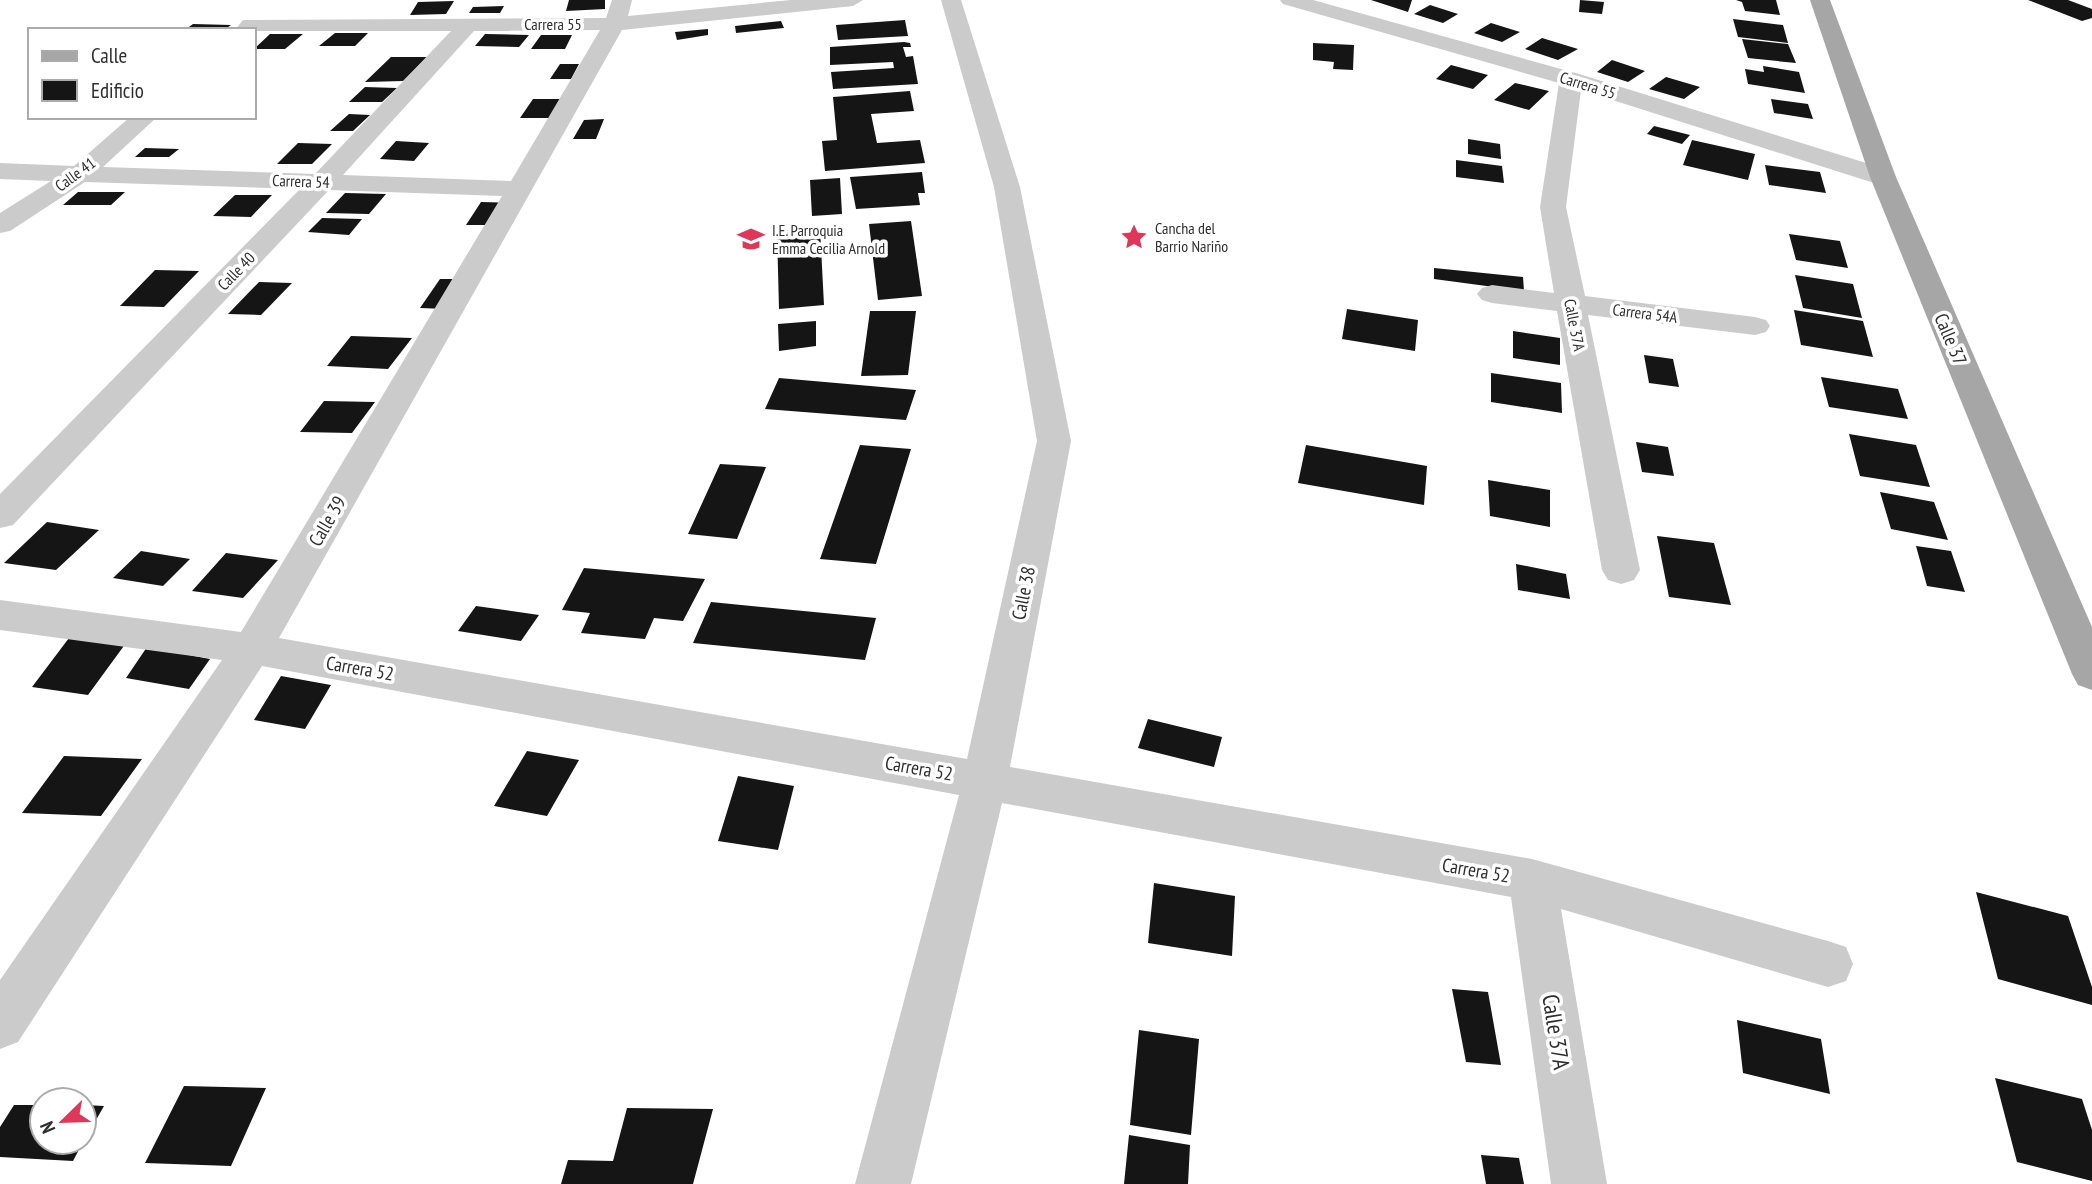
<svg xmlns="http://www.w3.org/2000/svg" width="2092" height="1184" font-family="'PT Sans Narrow',sans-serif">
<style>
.building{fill:#151515}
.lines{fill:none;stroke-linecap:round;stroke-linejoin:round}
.minor{fill:#cbcbcb;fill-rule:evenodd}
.major{fill:#a6a6a6;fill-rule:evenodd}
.labels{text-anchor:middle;stroke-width:7;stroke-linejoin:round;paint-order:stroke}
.far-street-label{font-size:16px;fill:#2e2e2e;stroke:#fff}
.far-poi-label{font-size:16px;fill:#2e2e2e;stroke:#fff;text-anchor:start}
.street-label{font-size:19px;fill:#2e2e2e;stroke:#fff}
.near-street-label{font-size:23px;fill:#2e2e2e;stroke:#fff}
</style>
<rect width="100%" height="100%" fill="#fff"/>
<path class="building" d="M569,0H605V9L566,11Z
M1371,0H1412L1408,12Z
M1580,0L1604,2L1602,14L1579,12Z
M1736,0H1776L1780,15L1745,11L1742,2Z
M2028,0H2068L2092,9V18L2082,21Z
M454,1L446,14L410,15L418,2Z
M1430,5L1458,14L1443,23L1414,14Z
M504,6L500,13H469L473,7Z
M1733,19L1783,25L1788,43L1738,37Z
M905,20L908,36L838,40L836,25Z
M781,21L784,28L736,33L735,26Z
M1491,23L1520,32L1502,42L1474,33Z
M193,24L231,25L224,30H185Z
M708,29V35L677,40L675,32Z
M335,33H368L355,46H319Z
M270,34H303L285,49H254Z
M485,34L529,35L519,47L475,46Z
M541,35H572L565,49H531Z
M1542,38L1578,49L1558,60L1525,49Z
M1742,39L1788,44L1796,63L1748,58Z
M904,42L910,43L911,47H903L906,57L913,56L918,84L833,89L831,72L894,68L893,62L830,65V47Z
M1313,43L1354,45L1353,70L1333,69L1334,62L1313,60Z
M391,57H427L403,81L365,82Z
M1612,60L1645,71L1628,82L1597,72Z
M560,64H579L571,79H550Z
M1451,65L1488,75L1473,89L1436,79Z
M1763,66L1799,72L1805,93L1748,84L1745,69L1764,72Z
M1666,77L1700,87L1684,99L1649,89Z
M1515,83L1549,91L1529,110L1494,100Z
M365,87L397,88L382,102H349Z
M910,91L914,111L871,114L877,143L920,140L925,163L825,171L822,141L837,140L833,97Z
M533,99H569L558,118H520Z
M1771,99L1808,104L1813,119L1774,113Z
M349,114L370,115L353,131H330Z
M604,119L596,139H573L584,120Z
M1654,126L1690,135L1682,144L1647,134Z
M1468,139L1500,144L1501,159L1468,154Z
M1692,140L1755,154L1748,180L1683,165Z
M396,141L429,143L414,161L380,159Z
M298,143L332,144L312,164H277Z
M145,148L179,149L169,157H135Z
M1456,160L1502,166L1504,183L1456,177Z
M1765,165L1820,172L1826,193L1769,185Z
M922,172L925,193H918L920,205L856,209L850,177Z
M840,178L842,214L812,216L810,180Z
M78,192H125L111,205H63Z
M345,193L386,194L369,214L326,213Z
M235,195H272L251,217L213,216Z
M481,202L517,203L502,225H466Z
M322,218L362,219L349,235L308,232Z
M911,221L922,296L878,300L869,224Z
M820,228L824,305L779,309L777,231Z
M1789,234L1840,241L1848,268L1796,260Z
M1434,268L1523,277L1524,291L1434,279Z
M155,270L199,271L164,307L120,306Z
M1795,275L1853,284L1862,318L1803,308Z
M440,279H466L446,309L420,308Z
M259,282L292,283L261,315L228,314Z
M1347,309L1418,320L1415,351L1342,339Z
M1794,310L1863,321L1873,357L1801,345Z
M870,311H916L908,375L861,376Z
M816,321V346L779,351L778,324Z
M1513,331L1560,338V365L1513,358Z
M351,336L412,338L388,369L327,366Z
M1644,355L1673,359L1679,387L1649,383Z
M1491,373L1561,383L1562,413L1491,402Z
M1821,377L1898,389L1908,419L1829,407Z
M779,378L916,390L906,420L765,409Z
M324,401L375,402L352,433L300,432Z
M1849,434L1916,445L1930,487L1860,476Z
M1636,442L1668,447L1674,476L1642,472Z
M860,445L911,449L876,564L820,559Z
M1306,445L1427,466L1424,505L1298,483Z
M720,464L766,467L737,539L688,534Z
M1488,480L1550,490V527L1490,516Z
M1880,492L1934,502L1948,540L1891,529Z
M47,522L99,530L56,570L4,563Z
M1657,536L1714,543L1731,605L1669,597Z
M1916,546L1951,551L1965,592L1927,586Z
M141,551L190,559L163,586L113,578Z
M226,553L278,560L243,598L192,591Z
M1516,564L1566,574L1570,599L1518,590Z
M584,568L705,579L683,621L654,618L645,639L581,633L590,613L562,610Z
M711,602L876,618L865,660L693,643Z
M476,606L539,615L521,641L458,631Z
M72,634L126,643L88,695L32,687Z
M147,647L210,659L189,689L126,678Z
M281,676L331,685L305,729L254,720Z
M1148,719L1222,737L1214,767L1138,748Z
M527,751L579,760L547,816L494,806Z
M64,756L142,759L101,816L22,813Z
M738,776L794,786L778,850L718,841Z
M1154,883L1235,896L1232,956L1148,943Z
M1976,892L2068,916L2092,987V1005L1998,979Z
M1452,989L1488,992L1501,1065L1466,1062Z
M1737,1020L1821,1039L1830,1094L1743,1073Z
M1139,1030L1199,1039L1191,1135L1130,1125Z
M1995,1078L2082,1099L2092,1130V1181L2017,1162Z
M184,1086L266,1088L231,1166L145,1163Z
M14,1105H42V1142H83L73,1161L0,1157V1127Z
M84,1105L104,1106L84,1141Z
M627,1108L713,1109L693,1184H561L568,1160L613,1161Z
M1129,1135L1190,1145L1188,1184H1124Z
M1481,1155L1519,1158L1524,1184H1486Z"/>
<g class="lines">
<path class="minor" d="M612,0H632L628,16L791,0H863L853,6L622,30L279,638L967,759L1037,441L994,187L941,0H961L1020,187L1071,441L1010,767L1532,859L1828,941L1846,947L1853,964L1846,981L1828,987L1561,909L1607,1184H1551L1511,897L1002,803L911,1184H855L959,795L262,666L18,1042L0,1049V980L222,660L0,630V600L241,632L502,196L329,190L13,525L0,528V494L300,189L85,182L10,231L0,233V213L51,181L0,179V163L74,166L130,117H157L103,167L315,174L451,31H257L254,34V30H235L243,20L606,18ZM600,30L511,181L343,175L474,31Z
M1280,0H1313L1579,74L1892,171L1896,177L1892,183H1874L1581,90L1566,207L1585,296L1755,317L1766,320L1770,326L1766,332L1755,335L1588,315L1640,570L1634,580L1621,584L1608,580L1602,570L1557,311L1492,303L1482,300L1477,294L1482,288L1492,285L1554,293L1540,207L1559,83L1283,4Z"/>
<path class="major" d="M1810,0H1830L1896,177L2092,627V690L2078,685L2072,674L1870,177Z"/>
</g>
<defs>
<g id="sight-bare" transform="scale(2.1)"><path d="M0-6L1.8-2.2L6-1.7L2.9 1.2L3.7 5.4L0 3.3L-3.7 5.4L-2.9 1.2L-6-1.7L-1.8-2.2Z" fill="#de3758" stroke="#fff" stroke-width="2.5" paint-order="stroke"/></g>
<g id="school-bare" transform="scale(2.1)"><path d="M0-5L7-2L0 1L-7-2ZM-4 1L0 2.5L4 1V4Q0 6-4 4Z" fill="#de3758" stroke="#fff" stroke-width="2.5" paint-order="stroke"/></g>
</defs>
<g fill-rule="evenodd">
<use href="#sight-bare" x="1134" y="237"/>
<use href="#school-bare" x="751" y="239"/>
</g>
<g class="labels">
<g class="far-street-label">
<text x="553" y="30">Carrera 55</text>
<text transform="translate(1588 85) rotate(17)" y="6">Carrera 55</text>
<text transform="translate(75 174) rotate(-36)" y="6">Calle 41</text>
<text transform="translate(301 181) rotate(2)" y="6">Carrera 54</text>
<text transform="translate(236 271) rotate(-46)" y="6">Calle 40</text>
<text transform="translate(1645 313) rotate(7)" y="6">Carrera 54A</text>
<text transform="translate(1575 325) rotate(79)" y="6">Calle 37A</text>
</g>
<g class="far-poi-label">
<text x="1155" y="234">Cancha del<tspan x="1155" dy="18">Barrio Nariño</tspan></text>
<text x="772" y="236">I.E. Parroquia<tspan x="772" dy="18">Emma Cecilia Arnold</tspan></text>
</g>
<g class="street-label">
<text transform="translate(1951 339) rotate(67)" y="7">Calle 37</text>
<text transform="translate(327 521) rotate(-60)" y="7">Calle 39</text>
<text transform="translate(1023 593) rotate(-79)" y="7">Calle 38</text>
<text transform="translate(360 668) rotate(10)" y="7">Carrera 52</text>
<text transform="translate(919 768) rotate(10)" y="7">Carrera 52</text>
<text transform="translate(1476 870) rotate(10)" y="7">Carrera 52</text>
</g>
<g class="near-street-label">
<text transform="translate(1556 1032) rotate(81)" y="8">Calle 37A</text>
</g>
</g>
<rect x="28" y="28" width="228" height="91" fill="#ffffff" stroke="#ababab" stroke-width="2"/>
<rect x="42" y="51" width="35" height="10" fill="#a6a6a6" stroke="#ababab" stroke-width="2"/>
<text x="91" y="63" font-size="21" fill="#2e2e2e">Calle</text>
<rect x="42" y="80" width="35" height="21" fill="#151515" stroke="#ababab" stroke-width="2"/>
<text x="91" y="98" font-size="21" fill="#2e2e2e">Edificio</text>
<g transform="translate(63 1121) rotate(247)"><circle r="33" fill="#ffffff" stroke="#ababab" stroke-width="2"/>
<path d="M0-5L12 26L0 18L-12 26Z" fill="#de3758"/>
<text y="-10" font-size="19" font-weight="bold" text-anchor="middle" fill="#2e2e2e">N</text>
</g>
</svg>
